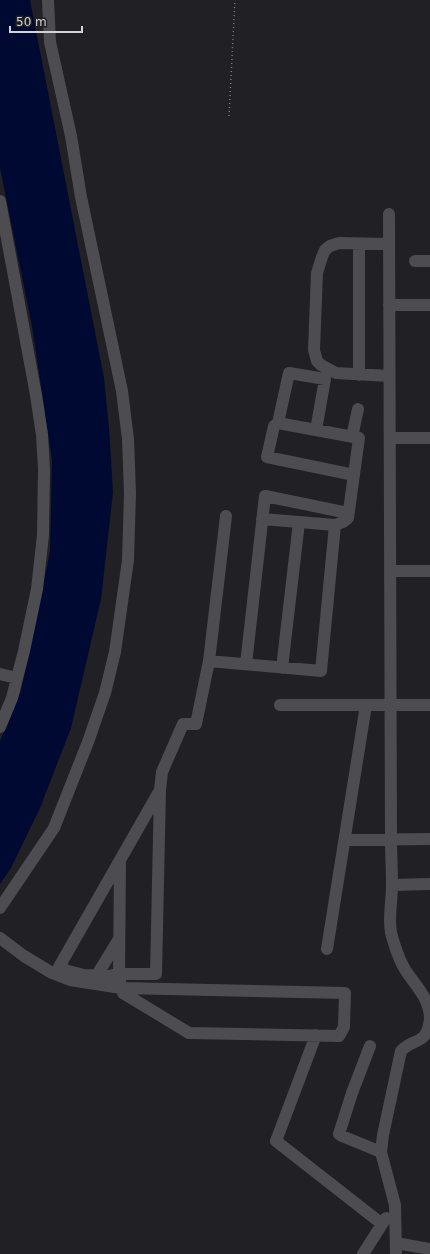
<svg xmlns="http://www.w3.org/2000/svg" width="430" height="1254" font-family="'DejaVu Sans',sans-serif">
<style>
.water{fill:#000931}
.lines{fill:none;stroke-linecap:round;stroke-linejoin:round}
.path{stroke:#7a797c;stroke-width:1.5;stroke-dasharray:1 3;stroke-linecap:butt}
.minor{stroke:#4d4c50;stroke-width:12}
</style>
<rect width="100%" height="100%" fill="#212024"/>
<path class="water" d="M0,0H30L104,378L109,428L113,492L101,599L71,728L40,808L11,868L0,884V741L21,691L50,552L52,460L32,326L0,168Z"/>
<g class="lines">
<path class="path" d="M229,116L235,0"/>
<path class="minor" d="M0,201L36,395L42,435L44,469L43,535L37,589L24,651L17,678L12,698L0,727
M389,214L391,839C391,854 392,870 392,885C392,903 387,923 393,940C396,950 400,962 406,971C416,986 430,999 430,1019C427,1046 414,1037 401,1051L383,1135L381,1152L395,1205L396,1254
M389,244L339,243L330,246L325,250L322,257L317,273L314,350L317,361L321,365L336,373L389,376
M415,261H430
M389,305H430
M359,375V244
M278,423L289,373L325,379L316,430
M352,437L358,409
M390,438H430
M262,519L299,522
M390,571H430
M209,661L321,671L335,525L343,522L348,518L359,438L278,423L274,426L267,457L354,475
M246,664L265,496L348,513
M282,668L299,522L335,525
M0,674L17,678
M280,705H430
M160,790L156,974H119L109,976L84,975L68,971L59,967Z
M160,790L162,772L183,724H196L209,661L226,516
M345,840L430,839
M392,885L430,884
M0,908L54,828L88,742L105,693L115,652L128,560L130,493L128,439L122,391L81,197L71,136L50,42L48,0
M0,938L24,956L52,973L70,980L121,988L345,993L344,1027L339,1036L189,1033L123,993L121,988L119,974L120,860
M327,949L366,705
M97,975L119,939
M316,1035L276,1141L382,1224
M370,1046L352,1093L339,1134L342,1136L381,1152
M396,1243L430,1249
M363,1254L386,1218"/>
</g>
<path d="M10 26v6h72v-6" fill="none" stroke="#d4d4d6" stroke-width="2"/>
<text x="16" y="26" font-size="12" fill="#d4d4d6" stroke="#212024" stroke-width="3" paint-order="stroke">50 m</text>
</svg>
